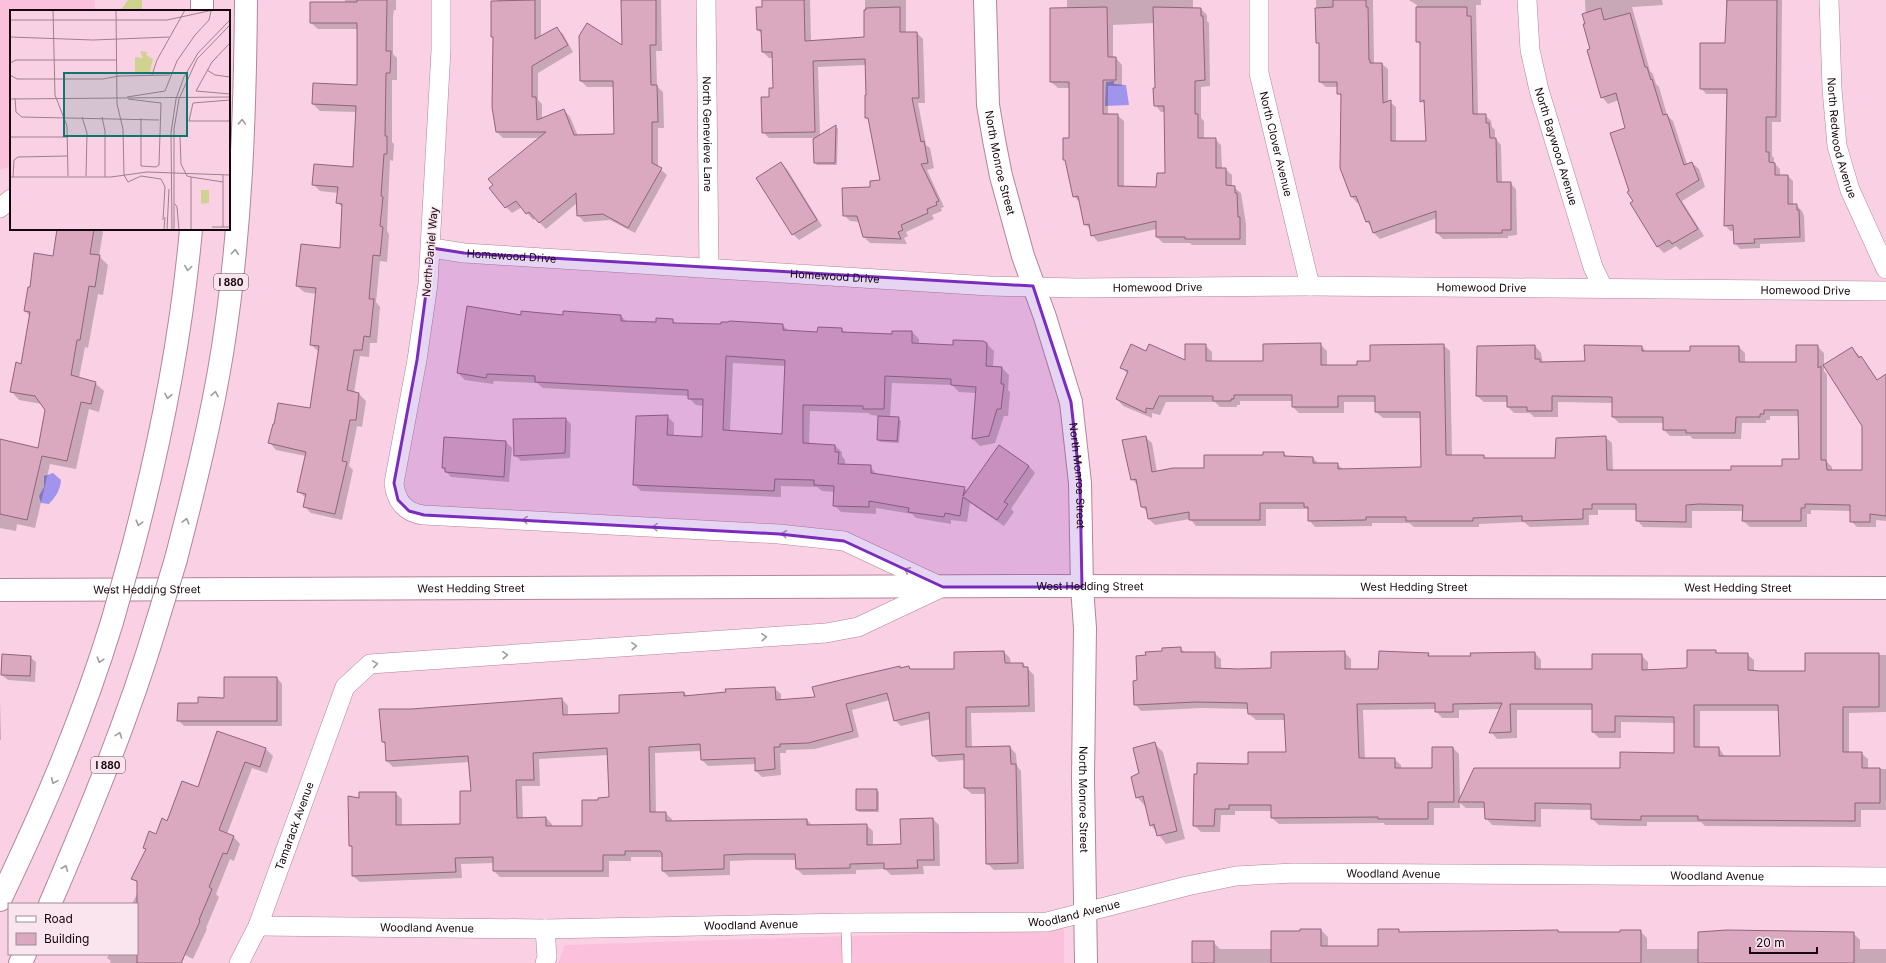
<svg xmlns="http://www.w3.org/2000/svg" width="1886" height="963" font-family="Inter,sans-serif">
<style>
.built{fill:#fbc0db}
.green{fill:#d0d290}
.water{fill:#a194ec}
.shadow{fill:#0003;fill-rule:evenodd}
.building{fill:#daa9bf;stroke:#91647a;fill-rule:evenodd}
.lines{fill:none;stroke-linecap:round;stroke-linejoin:round}
.lane-casing{stroke:#b3849a;stroke-width:10}
.street-casing{stroke:#b3849a;stroke-width:20}
.secondary-casing{stroke:#b3849a;stroke-width:24}
.highway-casing{stroke:#b3849a;stroke-width:24}
.lane{stroke:#fff;stroke-width:9}
.street{stroke:#fff;stroke-width:19}
.secondary{stroke:#fff;stroke-width:22}
.highway{stroke:#fff;stroke-width:22}
.highway-bridge-casing{stroke:#b3849a;stroke-width:24;stroke-linecap:butt}
.highway-bridge{stroke:#fff;stroke-width:22}
.oneway{stroke:#a29b9f}
.marked{fill:#7b2cbf;fill-opacity:0.2;stroke:#7b2cbf;stroke-width:3;stroke-linejoin:round}
.labels{text-anchor:middle;stroke-width:3;stroke-linejoin:round;paint-order:stroke}
.shield{fill:#fae5ee;stroke:#5a4951;stroke-width:1}
.shield-label{font-size:10px;font-weight:bold;fill:#16060e}
.street-label{font-size:11px;fill:#16060e;stroke:#fae5ee}
.inset-road{fill:none;stroke:#9f808e;stroke-width:1}
.view{fill:#0f766e;fill-opacity:0.15;stroke:#0f766e;stroke-width:2}
.inset-edge{fill:none;stroke:#16060e;stroke-width:2}
</style>
<rect width="100%" height="100%" fill="#fad1e4"/>
<path class="built" d="M0,0H95V11H11V166L0,170Z
M1064,929V963H558L565,945Z"/>
<path class="green" d="M128,0H142V11H120Z"/>
<path class="water" d="M1114,81V84L1126,85L1129,105L1105,106L1106,82Z
M53,473L61,480C60,491 56,496 49,504L41,503L39,496L44,487V476Z"/>
<path class="shadow" d="M345,0H396V10H394L393,16V54L397,58V80H392V142L394,144L393,161L390,160L387,230L389,235L387,262L380,261L376,302L380,307L377,343H370L369,357L360,356L354,393L359,394L366,401L362,427L357,426L349,466L353,470L342,520L311,513L304,506L306,498L298,491L306,456L276,450L270,443L311,410L319,352L311,345L316,294L304,292L297,286L341,249L343,208L338,203V193L320,191L313,184L354,168L356,112L320,111L313,104L358,86V29H318L311,23L345,3Z
M498,0H541V37L556,28L563,34L573,52L538,73V100L542,104V119L564,110L570,117L578,136L615,135L614,87H587L581,81L623,47L622,0H661L662,51H656L657,86L663,92L664,128H658V167L667,175L635,233L610,220L584,222L578,215L577,203L546,229L535,218L533,220L522,207L512,213L506,207L540,138H503L497,132L495,126L493,107L494,39L492,37Z
M763,0H810L811,41L865,38V0H906V33H917L923,39L925,103H918L926,145L930,148L934,168L927,170L944,207L941,208L942,211L932,215L934,219L906,232L908,236L904,238L907,244L870,243L864,237L860,222L850,221L844,215L871,188L881,181L869,121L866,117L867,96L866,65L818,67L820,136L836,127L838,129L837,165H817L815,162L818,138H769L763,132L770,98L774,89V58H769L763,52V35L758,30L757,8H763Z
M1067,0H1193V9H1201L1207,15V21L1209,23L1210,86L1201,87V118L1204,121V139H1215L1221,145L1222,169H1225L1232,175V186L1241,193L1246,224V245H1192L1190,243H1163L1157,237V229L1098,242L1092,235L1091,230L1085,224L1080,203L1074,196L1066,162L1064,159L1070,139V88H1058L1051,82L1067,9ZM1154,23L1156,89L1155,105L1161,112H1165L1166,174L1157,188L1124,187V121L1117,115H1108V86H1122V65L1116,58H1113V25Z
M1316,0H1373L1374,64H1382L1388,69V102H1390L1396,107V142H1427L1426,105L1421,101V45L1417,41V5L1409,0H1481V5H1476L1478,115H1485L1491,121L1492,127L1495,130V138L1501,145L1502,183H1510L1516,189L1517,235L1508,236V238L1443,239L1437,233V218L1380,239L1374,233L1372,227L1366,221L1359,202L1357,203L1352,197L1342,97L1338,93V87H1326L1320,82V45L1317,42Z
M1585,0H1662L1663,5L1632,7L1650,71L1653,74L1656,84L1659,87L1667,115L1673,121L1687,164L1692,163L1699,169L1705,187L1682,201L1704,236L1680,250L1676,246L1664,253L1657,246L1634,202L1631,191L1626,129L1619,100L1608,104L1602,97L1586,25Z
M1726,0H1782L1781,122H1772V156L1774,158V163L1780,169V176H1788L1793,181V205H1796L1802,211L1804,216L1805,242L1760,244V248L1740,249L1735,243L1734,231H1730L1725,225L1727,94H1706L1701,88L1726,44Z
M781,163L787,169L822,226L799,240L793,234L757,178Z
M58,229H100L103,232L99,256L108,265L103,295L98,294L88,348L85,347L79,378L95,383L104,391L99,412L89,409L76,469L50,464L35,528L17,524L16,531L0,528V441L39,449L46,410L42,404L19,400L11,391L22,365L30,316L25,311L30,289L54,257Z
M522,316H621L627,322L656,323L672,320L676,324L782,325L789,331L818,333L841,329L846,333L893,335L912,332L919,339V345L954,346L987,344L994,351L993,367L1002,368L1009,375L1008,390L1010,392L1008,416H1004L995,443L980,446L973,439L976,393L959,392L952,385L892,383L890,418H898L901,421L899,443L880,442L878,439L879,416L871,415L868,413L810,411L809,445L835,446L842,452V456L845,460V465L870,466L877,475L964,488L968,491L1029,466L1035,473L1011,509L1014,512L1004,526L970,503L967,522L951,520V524L916,518L912,514L876,508V514L841,512L834,505L835,492L822,491L817,487L781,486V497L641,491L634,484L667,416L674,423V437L703,438V406L696,405L689,398V396L543,388L537,383L494,381L493,384L465,380L458,373ZM733,363L786,366L783,435L730,431Z
M1320,344L1327,351V366H1358L1443,345L1450,351L1452,456H1484L1486,459H1556L1605,437L1612,443L1613,471H1732L1783,467L1800,460L1799,416H1770V420H1766V423H1742L1741,439H1693L1690,436H1670L1664,430V423H1619L1613,417V403L1558,402V417H1534L1530,413H1514L1508,407V402H1484L1477,396L1535,346L1541,353L1543,363L1586,362L1642,347L1647,352H1691L1739,347L1745,353V363H1797L1817,346L1824,353V371L1827,374V462L1832,467V471H1863V426L1852,348L1867,364L1878,381L1886,383V521L1876,520V527H1857L1851,521V511L1811,510V514H1807V527H1750L1743,521V511H1692V528L1643,527L1637,520V510H1598V515H1589V525L1530,527L1524,522L1479,524V527H1414L1409,523H1372V526L1315,527L1309,520V510L1308,509H1266V526H1196L1190,519L1155,525L1149,519L1148,512L1142,507L1138,486L1132,479L1145,437L1152,443L1157,472L1205,469L1264,456L1284,453L1287,457L1313,458L1319,464H1337L1344,470L1422,468L1421,418H1383L1376,412V402H1344V413H1299L1293,407V401H1240V405H1237V407H1220L1215,402H1166L1160,415L1152,413V418L1123,406L1117,399L1128,374L1122,368L1147,352L1186,361L1206,346L1212,352V362H1264Z
M566,419L571,424L570,458L521,461L515,455Z
M445,438L506,442L512,448L509,482L451,477L443,468Z
M1180,648L1186,653H1214L1221,659V669H1272L1344,652L1351,659V670H1379L1428,654L1431,657H1472L1535,653L1541,660V670H1593L1641,655L1648,662V671L1686,669L1715,651L1718,654H1747L1754,660V671L1806,672V654L1886,655V712L1849,713V753H1861L1868,759V769H1886V810H1861V827L1705,826L1701,822H1647V826H1627L1599,825L1592,819V810L1541,809V827L1492,825L1486,818L1485,808H1466L1460,803V808H1434V825H1385L1384,823L1279,824L1272,818V811H1235V815H1221L1220,832H1201L1194,825L1287,753L1285,720H1256L1249,714V709L1202,708L1141,711L1135,704L1138,681L1163,652ZM1436,709V711L1442,718H1459V710L1501,709L1491,732L1497,739L1517,738V710H1593V732L1599,738H1621V722L1675,723V754L1621,769L1460,801L1459,754L1453,748L1433,769H1401V765L1394,759H1365L1363,710ZM1700,711H1779L1781,757H1725L1719,748H1700Z
M1004,652L1010,658L1011,664H1023L1034,675L1035,712L971,713L972,748L1010,747L1016,754L1017,766L1021,771L1024,869L994,870L987,863L986,794H972L965,788V760L939,762L933,756L931,719L901,726L895,720L890,700L852,710L859,737L815,749L786,750V753H780L781,775L762,777L756,771V764L708,766L702,760L701,751L655,753L656,813H665L672,819V822L807,820L813,826L866,825L873,831V846L902,845L933,819L939,825L940,866H923L924,874L891,875L885,869L856,870V874L803,875L797,869V860H753L730,861V875L669,877L663,871V857H631V861H609V877H500L494,871V863L461,864L462,878L360,882L353,876V848L350,846L360,800L395,793L402,799V826L461,825L472,792L470,762L393,767L387,761L386,745L382,741L411,710L562,699L568,706V716L621,714L620,696L684,693L688,696L774,688L781,694V700L816,698L899,667L902,669L908,667L912,670H955V653ZM608,755L610,798L599,801L583,827H552V824L546,818L523,819L522,786H540L539,759Z
M30,657L36,662L35,682L8,680L2,675Z
M277,678L282,684V726H184L178,720L199,704L225,699Z
M0,699L1,740H0Z
M1154,743L1163,752L1185,839L1166,844L1151,825L1145,806L1137,797Z
M266,749L273,756L267,773L252,768L227,834L233,836L240,844L234,861L230,859L216,894L219,897L206,928L207,929L193,959L185,955L182,963H110L111,961L107,958L109,954H137V904H132L141,886L132,878L146,850L144,847L199,788Z
M876,790L879,792V812H859L857,810Z
M1321,930L1328,937V947H1379L1398,930L1401,933L1558,931L1559,933H1621L1640,931L1647,938V949H1699L1853,933L1860,940V949H1886V963H1193L1213,942L1220,949H1272V932Z"/>
<path class="building" d="M357,0H387L386,51H391L390,73H386L385,136H387V154H384L381,196L383,197L380,226L383,227L380,256L373,255L369,299H374L370,337L364,336L362,350H354L347,390L359,393L356,420H350L342,461L347,462L335,514L303,507L306,494L297,492L306,452L268,443L273,424H274L278,403L310,408L319,346L310,345L316,288L296,286L301,244L340,248L342,204L336,203L338,187L312,185L314,164L353,167L356,106L312,104L313,83L357,85V23H310V2H357Z
M535,0V39L557,27L568,45L532,66V97H536L537,120L564,109L574,135L614,134L613,81H580L579,36L587,23L622,45L621,0H656V45H650L651,85H657L658,122H652V163L662,168L628,228L603,214L577,216L576,193L539,223L529,212L526,214L516,201L505,208L489,188L493,185L488,179L546,132H496L492,107L493,37H491V1Z
M762,0H804L805,41L864,37V10H866V8L900,7V32H917L919,98H912L921,142L924,141L928,163L921,164L939,201L936,202L937,205L927,209L928,213L901,225L903,230L898,232L901,239L863,237L857,216H843L842,188L870,187V181L880,180L868,118H865V95H866L865,59L813,61L815,132L762,133L761,97H769V88H773L772,52H762L761,30H757L756,7H762Z
M1333,0H1366V7H1368L1369,60H1370V63H1382L1383,103L1391,100V141H1426L1424,100L1420,102V42H1416V7H1467V16H1471L1473,114H1486V123H1489L1490,138H1496L1497,182H1511V230H1502V233H1436V211L1373,233L1369,221L1366,222L1356,196L1351,197L1340,168L1341,94H1337V82H1319V43H1316L1315,8L1333,7Z
M1727,0H1777L1776,117H1766V152H1769V162L1775,163V175H1788V204H1797V210H1799L1800,237L1754,239L1755,243L1734,244L1733,225L1724,226L1727,89H1700V43H1725Z
M1107,7L1108,57H1116V80H1103V114H1118V186L1156,187L1157,173H1165L1164,106H1154L1153,88H1155L1153,7L1201,8V16H1203L1205,80L1195,81V114H1198V138H1216V168H1226V185L1235,186V193H1237L1238,217H1240V239H1185V237H1156V221L1091,236L1089,224L1084,225L1078,196L1073,197L1065,160H1063V138H1069V82H1050V8Z
M1601,8L1604,20L1630,13L1645,67H1647L1651,80L1652,79L1663,115L1667,114L1684,165L1692,162L1699,180L1676,194L1698,229L1672,244L1669,240L1657,247L1630,203L1633,201L1627,192L1629,191L1610,133L1625,128L1616,93L1601,98L1587,50L1590,49L1583,24H1585L1582,14Z
M836,125L835,163H814L813,139Z
M781,162L817,220L792,235L756,178Z
M57,229H94L90,254L100,255L95,287L89,286L80,340H77L71,375L96,382L91,404L81,402L67,461L42,456L27,520L0,514V439L38,448L45,410L35,396L10,392L16,362L21,364L30,312L24,311L28,287H30L34,253L53,256Z
M467,306L521,315V311L563,315V311L621,315V321L656,322V318L673,319V323L721,324V322H728L729,321L783,324V330L817,332L818,327L842,328V332L892,334V331H912V343L953,345V340L983,341L987,343L986,366L1002,367L1001,384H1004L1001,409H997L989,436L972,439L976,387L951,385V379L885,376L884,409H863V406L803,405V443L835,445V452H839L838,464L871,465V473L965,487L963,496L999,445L1029,466L1004,502L1008,504L997,520L963,497L960,516L945,513L944,517L908,512L909,508L869,501V507L833,506L834,486L814,485V480L775,479L774,491L633,485L636,416L668,415L667,435L702,437L703,399H688V390L535,382V376L487,374L486,378L457,373ZM726,356L785,360L782,434L723,430Z
M1321,343V365H1357V361H1370V345L1444,344L1446,455H1484V458H1555L1556,438L1606,436L1607,470H1731V466H1782V459H1799L1798,410H1764V414H1760V417H1736L1735,433H1686V430H1663V417H1612V397L1552,396V411H1527V407H1507V396H1476L1477,346L1535,345V359H1540V362L1585,361L1584,345L1642,346V351H1690V346H1739V362H1796V345H1818V368L1821,366V460H1826L1827,470H1862V426L1823,365L1852,347L1859,358L1861,356L1877,380L1886,374V516L1870,514V522H1850V505L1805,504V508H1801V521H1742L1743,505L1699,504L1686,505V522L1636,521V504H1592V509H1583V519L1522,521V516L1473,518V521H1406V517H1366V520L1308,521V507H1304V503H1260V520H1189V512L1148,519L1146,507H1141L1136,479L1131,480L1122,440L1146,436L1152,472L1173,468H1204V455H1263V452H1284V456L1313,457V463H1338V469L1421,467L1420,412H1375V396H1338V407H1292V395H1234V399H1231V401H1213V396H1159L1153,409L1146,408V413L1116,399L1128,371L1120,368L1131,344L1146,351L1149,344L1185,360V344H1206V361H1263V344Z
M878,416L899,417L897,441L877,440Z
M566,418L565,453L514,456L513,419Z
M444,437L506,441L504,477L445,472V468H442Z
M1181,647V652H1215V668L1238,669L1271,668V652L1345,651V669H1378L1379,651L1429,653L1428,656H1471L1470,653L1535,652V669H1592V654H1642V670L1686,668L1687,667V650H1716V653H1748V670L1760,671H1805V653H1879V707H1843V752H1862V768H1880V803H1855V821L1698,820V816H1641V820L1591,819V804L1535,803V821L1485,819L1484,802H1458L1474,768H1620V752L1674,753V717L1615,716V732H1592V704H1510L1511,732L1489,733L1502,703L1453,704V712H1435V703L1357,704L1359,758H1395V768H1432V747H1453L1454,802H1428V819H1378V817L1271,818V805H1229V809H1215L1214,826H1193L1194,774H1197V763L1248,764V752H1286L1284,714H1248L1247,703L1195,702L1134,705L1133,681L1137,680L1136,656L1146,655L1145,652L1162,651V648ZM1694,705H1778L1780,756H1719V747H1694Z
M1004,651L1005,663H1023V667H1028L1029,706L966,707V747L1010,746L1011,764H1016L1018,863L986,864L985,788H964V754L932,756L929,712L894,721L887,693L846,704L853,731L808,743L780,744V747H774L775,769L755,771V758L701,760L700,744L649,747L650,812H666V821L807,819V825L867,824V845L901,844L900,819L933,818L934,860H917L918,868L884,869V863L850,864V868L796,869L795,854H746L724,855V869L662,871V853L660,851H625V855H603V871H493V857L455,858L456,872L352,876V846H349L348,796L359,798V792H396V825L460,824V791H471L468,756L386,761L385,742H382L379,709H411L562,698L563,715L619,713V695L684,692V696L726,692L725,689L775,687L776,700L815,697L812,687L857,676L900,666V668L909,666L910,669H954V652ZM607,748L609,797L598,798V800H582V826H546V817L517,818L516,780H534L533,753Z
M2,654L31,656L30,676L1,675Z
M224,677H277V721H177L178,703H198V697L224,698Z
M217,731L266,748L260,767L245,762L219,830L234,836L227,854L223,853L209,887L212,889L199,920L200,921L181,963H137V881L131,879L146,849L143,848L149,831L156,834L162,818L167,821L182,781L198,787Z
M1155,742L1177,831L1157,836L1154,824L1150,826L1143,796L1136,798L1131,777L1139,773L1133,748Z
M856,789H877V810H856Z
M1300,929H1321V946H1378V929H1399V932L1558,930V932H1620V930H1641V963H1271V931H1300Z
M1727,930L1854,932V963H1698V932Z
M1192,941H1214V963H1192Z"/>
<g class="lines">
<g class="lane-casing">
<path id="lane" d="M846,923L847,963"/>
</g>
<g class="street-casing">
<g id="street">
<path d="M441,0V50L428,284L417,360L394,483C396,501 405,513 424,515L779,534L844,541L942,587"/>
<path id="s1" d="M706,0L709,268"/>
<path id="s2" d="M1259,0V73L1310,286"/>
<path id="s3" d="M1527,0L1530,50L1539,90L1593,267L1603,288"/>
<path id="s4" d="M1829,0L1832,89L1837,146L1850,190L1886,269"/>
<path d="M0,208L11,199"/>
<path id="s5" d="M432,248L464,253L989,286L1077,288L1310,286L1886,291"/>
<path id="s6" d="M258,926L545,929L846,923L1047,922L1187,886L1236,876L1293,873L1886,877"/>
<path id="s7" d="M239,963L258,926L345,687L370,664L826,633L858,627L943,587"/>
<path d="M545,963L547,957L545,929"/>
</g>
</g>
<g class="secondary-casing">
<g id="secondary">
<path id="s8" d="M985,0L988,105L994,140L1001,176L1023,256L1045,317L1071,402L1080,483L1082,587L1085,628L1083,777L1086,963"/>
<path id="s9" d="M0,590L1037,586L1886,588"/>
</g>
</g>
<g class="highway-casing">
<path id="highway" d="M202,0V11
M130,558C159,450 181,341 191,229
M176,559C194,489 212,418 223,347C241,232 245,115 246,0
M0,900C44,808 82,720 112,622
M50,904C90,811 128,719 157,622
M20,963L25,954"/>
</g>
<use href="#lane" class="lane"/>
<use href="#street" class="street"/>
<use href="#secondary" class="secondary"/>
<use href="#highway" class="highway"/>
<g class="highway-bridge-casing">
<path id="highway-bridge" d="M112,622L130,558
M157,622L176,559"/>
</g>
<use href="#highway-bridge" class="highway-bridge"/>
</g>
<defs><path id="oneway-chevron" d="M-2-3.5L2.5 0L-2 3.5" fill="none" stroke-width="1.6" stroke-linecap="round" stroke-linejoin="round"/></defs>
<g class="oneway">
<use href="#oneway-chevron" transform="translate(242 122) rotate(-88)"/>
<use href="#oneway-chevron" transform="translate(235 252) rotate(-85)"/>
<use href="#oneway-chevron" transform="translate(188 268) rotate(98)"/>
<use href="#oneway-chevron" transform="translate(215 394) rotate(-79)"/>
<use href="#oneway-chevron" transform="translate(168 396) rotate(100)"/>
<use href="#oneway-chevron" transform="translate(525 520) rotate(-177)"/>
<use href="#oneway-chevron" transform="translate(186 521) rotate(-75)"/>
<use href="#oneway-chevron" transform="translate(139 523) rotate(105)"/>
<use href="#oneway-chevron" transform="translate(655 527) rotate(-177)"/>
<use href="#oneway-chevron" transform="translate(784 534) rotate(-174)"/>
<use href="#oneway-chevron" transform="translate(907 570) rotate(-155)"/>
<use href="#oneway-chevron" transform="translate(764 637) rotate(-4)"/>
<use href="#oneway-chevron" transform="translate(634 646) rotate(-4)"/>
<use href="#oneway-chevron" transform="translate(505 655) rotate(-4)"/>
<use href="#oneway-chevron" transform="translate(100 660) rotate(107)"/>
<use href="#oneway-chevron" transform="translate(375 664) rotate(-9)"/>
<use href="#oneway-chevron" transform="translate(119 735) rotate(-70)"/>
<use href="#oneway-chevron" transform="translate(54 781) rotate(114)"/>
<use href="#oneway-chevron" transform="translate(65 868) rotate(-67)"/>
</g>
<path class="marked" d="M432,248L464,253L1033,286L1071,402L1080,483L1082,587H943L844,541L779,534L424,515L409,511L398,500L394,483L417,360Z"/>
<g class="labels">
<g class="shield">
<rect x="214" y="274" width="34" height="16" rx="3"/>
<rect x="91" y="757" width="34" height="16" rx="3"/>
</g>
<g class="shield-label">
<text x="231" y="286">I 880</text>
<text x="108" y="769">I 880</text>
</g>
<g class="street-label">
<text dy="4" stroke="none"><textPath href="#s1" startOffset="134">North Genevieve Lane</textPath></text>
<text dy="4" stroke="none"><textPath href="#s4" startOffset="139">North Redwood Avenue</textPath></text>
<text dy="4" stroke="none"><textPath href="#s2" startOffset="146">North Clover Avenue</textPath></text>
<text dy="4" stroke="none"><textPath href="#s3" startOffset="150">North Baywood Avenue</textPath></text>
<text dy="4" stroke="none"><textPath href="#s8" startOffset="164">North Monroe Street</textPath></text>
<text transform="translate(430 252) rotate(-85)" y="4">North Daniel Way</text>
<text dy="4" stroke="none"><textPath href="#s5" startOffset="80">Homewood Drive</textPath></text>
<text dy="4" stroke="none"><textPath href="#s5" startOffset="404">Homewood Drive</textPath></text>
<text dy="4" stroke="none"><textPath href="#s5" startOffset="1051">Homewood Drive</textPath></text>
<text dy="4" stroke="none"><textPath href="#s5" startOffset="727">Homewood Drive</textPath></text>
<text dy="4" stroke="none"><textPath href="#s5" startOffset="1375">Homewood Drive</textPath></text>
<text dy="4" stroke="none"><textPath href="#s8" startOffset="488">North Monroe Street</textPath></text>
<text dy="4" stroke="none"><textPath href="#s9" startOffset="1090">West Hedding Street</textPath></text>
<text dy="4" stroke="none"><textPath href="#s9" startOffset="1414">West Hedding Street</textPath></text>
<text dy="4" stroke="none"><textPath href="#s9" startOffset="471">West Hedding Street</textPath></text>
<text dy="4" stroke="none"><textPath href="#s9" startOffset="1738">West Hedding Street</textPath></text>
<text dy="4" stroke="none"><textPath href="#s9" startOffset="147">West Hedding Street</textPath></text>
<text dy="4" stroke="none"><textPath href="#s8" startOffset="812">North Monroe Street</textPath></text>
<text dy="4" stroke="none"><textPath href="#s7" startOffset="148">Tamarack Avenue</textPath></text>
<text dy="4" stroke="none"><textPath href="#s6" startOffset="1141">Woodland Avenue</textPath></text>
<text dy="4" stroke="none"><textPath href="#s6" startOffset="1465">Woodland Avenue</textPath></text>
<text dy="4" stroke="none"><textPath href="#s6" startOffset="817">Woodland Avenue</textPath></text>
<text dy="4" stroke="none"><textPath href="#s6" startOffset="493">Woodland Avenue</textPath></text>
<text dy="4" stroke="none"><textPath href="#s6" startOffset="169">Woodland Avenue</textPath></text>
</g>
</g>
<g transform="translate(10 10)">
<rect width="220" height="220" fill="#fad1e4"/>
<path d="M130,41L137,42L136,45L143,49L140,62H125V47L133,48ZM191,180H199V193L191,194Z" fill="#d0d290"/>
<path class="inset-road" d="M43,0L45,85L57,116L58,166M106,0L107,94L113,119L114,165L118,172L131,166L151,169L155,177L153,210M0,10H157L203,0M0,27L83,30L159,27M207,47L202,52L220,33M202,52L186,81L220,84M0,53L6,50H106M197,60L205,65L220,67M0,65L7,69H93L109,66L160,65M142,65L147,50L175,0M117,87L155,81L167,51L185,25L199,10L201,1M5,88L6,102L12,107L149,110M0,89L220,87M118,89L151,93L149,155L146,157L131,156V108M72,107L77,123L76,166M92,107L95,121V167M179,111L183,93L220,90M179,111H220M170,126L171,154L177,166L181,167M0,127H58M213,165V217M0,167H101L137,162L220,165M3,167L4,150L8,147L58,146M181,167V220M181,167L213,172M165,194L167,197L169,220M202,217H220M164,219V119L169,89L187,49L220,15M154,220L155,207M157,220L159,179M162,220L161,123L166,89L174,67L188,43L220,10"/>
<path class="view" d="M54,63H177V126H54Z"/>
<rect width="220" height="220" class="inset-edge"/>
</g>
<rect x="8" y="903" width="130" height="52" fill="#fae5ee" stroke="#9f8c94"/>
<rect x="16" y="916" width="20" height="6" fill="#ffffff" stroke="#9f8c94"/>
<text x="44" y="923" font-size="12" fill="#16060e">Road</text>
<rect x="16" y="933" width="20" height="12" fill="#daa9bf" stroke="#9f8c94"/>
<text x="44" y="943" font-size="12" fill="#16060e">Building</text>
<path d="M1750 947v6h67v-6" fill="none" stroke="#16060e" stroke-width="2"/>
<text x="1756" y="947" font-size="12" fill="#16060e" stroke="#fae5ee" stroke-width="3" paint-order="stroke">20 m</text>
</svg>
